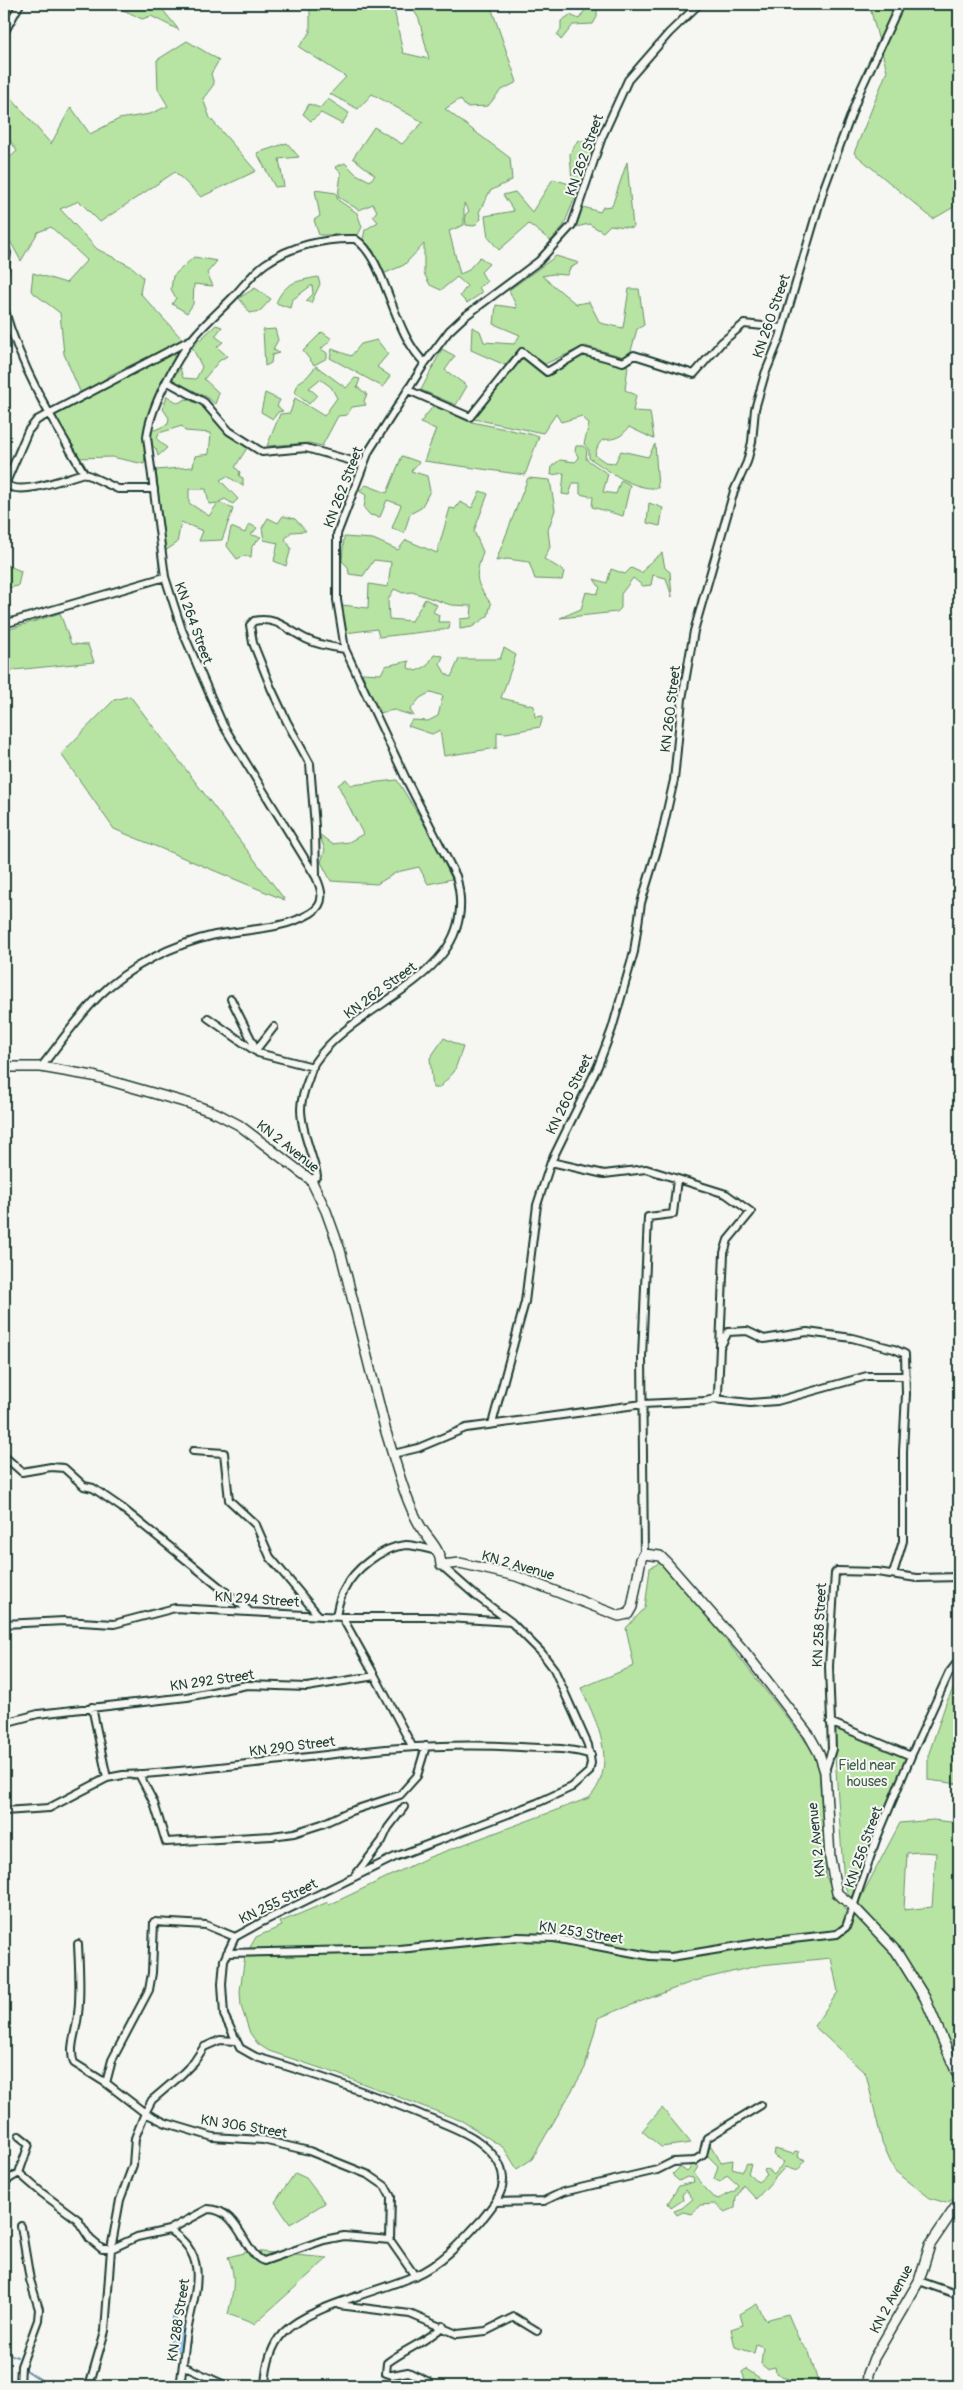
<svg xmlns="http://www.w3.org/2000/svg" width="963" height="2390" font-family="Pangolin,sans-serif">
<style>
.green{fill:#b7e4a2;stroke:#6b906b;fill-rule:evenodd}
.water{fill:#9acbf6;stroke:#6992a8}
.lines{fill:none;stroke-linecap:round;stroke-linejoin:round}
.stream{stroke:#6992a8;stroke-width:2}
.minor-casing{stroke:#1f3d34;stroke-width:10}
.secondary-casing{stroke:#1f3d34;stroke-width:12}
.minor{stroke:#f6f6f2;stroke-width:6}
.secondary{stroke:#f6f6f2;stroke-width:9}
.labels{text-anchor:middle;stroke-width:4;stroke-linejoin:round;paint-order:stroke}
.street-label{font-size:14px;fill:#1f3d34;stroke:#f6f6f2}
.park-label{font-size:14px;fill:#3d5e4a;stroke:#f6f6f2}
</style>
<rect width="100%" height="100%" fill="#f6f6f2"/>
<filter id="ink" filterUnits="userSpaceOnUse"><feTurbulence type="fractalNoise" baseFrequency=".02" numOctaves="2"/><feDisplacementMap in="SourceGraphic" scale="10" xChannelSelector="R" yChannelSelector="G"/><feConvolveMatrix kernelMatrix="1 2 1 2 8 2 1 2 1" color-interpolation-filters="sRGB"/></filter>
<g filter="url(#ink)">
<path class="green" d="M125,4H158L179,30L151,16L142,19L113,5Z
M310,4H393L403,53L429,59L419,19L410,4H490L517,82L500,91L488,106L466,107L460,99L445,109L510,158L512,180L490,191L479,212L481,219L474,226L466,225L465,215L469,211L464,203V225L449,231L460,274L467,271L480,257L489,264L481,272L487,282L479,287L482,293L467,303L460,296L467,286L457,277L441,290L430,285L424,273V244L404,265L383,274L373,250L363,239L365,230L378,222L373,216L377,211L373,204L359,210L338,197L341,173L335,167L345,163L356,174L370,181L375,175L353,158L374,127L402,144L423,122L372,94L358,109L330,94L346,77L299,47L310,32Z
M589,4H597V17L593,24L573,25L561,40L557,35L561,29V21L570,15L579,19Z
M869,4H959V204L933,219L854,153L887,71Z
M187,41L219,60L211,74L214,84L203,99L210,118L256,171L201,197L175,172L100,222L79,201L60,209L97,249L132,267L143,277L140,293L183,340L110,375L82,396L64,354L60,313L31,291L33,273L66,283L87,260L51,227L38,232L21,261L4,230V163L17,151L4,131V90L51,144L71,107L90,134L119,119L150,114L168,106L158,89L157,60Z
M328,99L349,113L342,124L321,113L311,121L303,114L309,104L320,108Z
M578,140L595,144L583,186L572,182L570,154Z
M287,143L299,157L279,159L284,186L275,187L257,153Z
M627,162L633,228L610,225L603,232L589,224L576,227L583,207L600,212L603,207L612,206Z
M553,179L579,187L564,225L551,241L529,224L499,250L488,237L485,216L514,211L503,195L515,192L532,212Z
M315,190L336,193L338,200L357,213L362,227L358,235H319L314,220L320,216Z
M556,256L579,263L570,268L567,275L553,274L542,276L576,304L589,302L600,323L623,328L629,289H639L644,325L637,329L631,351L624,357L585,346L545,364L521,347L505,365L471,350L472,327L480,331L484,342L514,344L520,335L494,324L496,305L517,308L509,290Z
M194,257L217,261L207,273L213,286L194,284L193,304L187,313L172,304L176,298L171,289L173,276Z
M318,277L320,284L311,303L306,301L313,294L312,285L292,300L290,308L276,303C285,282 297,281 318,277Z
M255,288L271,299L260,311L250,313L239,298Z
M216,325L222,327L215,336L223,342L217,347L227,356L219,361L204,379L219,393L215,404L207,397L172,380L180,368L183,378L196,379L202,367L192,347Z
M275,329L278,340L273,349L279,353L272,355L271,363L265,366L263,330Z
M322,332L332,339L321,349L327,353V358L314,365L303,351Z
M377,340L388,354L377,367L390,376L383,387L330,358L332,349L351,356L361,344Z
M442,349L455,356L445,370L467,386L456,405L421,390Z
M169,355L175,356L148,427L144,464L112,457L76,458L51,418Z
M525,355L545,376L583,356L628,366L625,390L636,395L633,411L650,412L654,439L629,427C627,430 623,434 620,436C605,444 601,432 595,455L605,462L615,463L621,451L648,457L655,444L658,488C632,490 610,471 589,458V450L584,444L589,424L582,416L561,422L556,414L543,433L474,419Z
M316,366L346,388L355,378L360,379L357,387L367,394L364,401L366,405L352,407L347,415L338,416L322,446L309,443L267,446L280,414L290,413L295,398L324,416L337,398L331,387L320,379L309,388L317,395L309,404L295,393L298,383L307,377Z
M265,393L280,400L277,406L283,411L278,412L273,419L261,412Z
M167,396L178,403L186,399L202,405L247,448L235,467L240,472L239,476L243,478V486L227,476L220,480L238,499L233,504L225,499L219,502L233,509L222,540L199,541L203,531L181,522L177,543L165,551L156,470L193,467L195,456L209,454L211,433L185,431L182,426L159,433L157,439L167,448L158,456L156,449L153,446L150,449L151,429L155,430L168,424L169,418L163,409ZM189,489H206L209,504L218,503L209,516L189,503Z
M434,405L467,421L539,436L525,475L424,461L436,429L420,423Z
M576,446H583L587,450L586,459L608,474L603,492L616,494L621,480L630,485L623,516L592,507L593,497L580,494V483H573L569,495L562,494L564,473L551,475L552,466L560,460L575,462L579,458L575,451Z
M402,456L419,462L411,471L427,476L430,491L421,508L410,514L404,533L392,528L401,505L387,500L380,517L370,515L364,508L366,495L359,491L366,485L387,493Z
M528,478L550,480L555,510L548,530L550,547L544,559L564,571L562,580L535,579L529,562L507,559L496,561Z
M480,491L488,494L474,531L483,552C474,579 475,581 491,604L488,616L472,627L460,629V619L471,618L472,606L451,605L412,592L403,593L394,589L388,600L389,619L412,621L425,599L437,605L433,612L439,615L438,622H450L449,629L379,637L377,629L345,633L342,605L368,608L369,584L388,587L391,562L374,560L363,576L349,574L348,567L342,561L344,537L373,539L398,550L406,540L437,553L450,508L455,509L460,502L472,508Z
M649,503L663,508L660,526L647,523Z
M283,516L295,519L306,531L291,532L285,539L291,548L286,566L274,561L278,543L264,540L262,528L268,518L278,523Z
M249,524L257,528L251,535L261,537L252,546L251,557L243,556L237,559L227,546L231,527L245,533Z
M662,553L665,568L670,572L672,597L666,578L653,575L651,585L643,586L633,578L621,594V608L617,612L560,618L581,609L586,592L597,594L600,588L594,579L607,583L611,569L625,574L631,568L642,573L647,565Z
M4,564L21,571L18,586L4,589Z
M60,613L71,644L88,645L94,662L4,671V631Z
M504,648L516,655L501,698L534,706L535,717L543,716L540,727L506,733L497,732V748L444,756L440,730L432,734L408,726L412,720L428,721L438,716L443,696L431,692L420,698L410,710L414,716L394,710L379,713L362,673L381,674L385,666L409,661L408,668L416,671L427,666L434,655L443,656L440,664L445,673L451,677L459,659H500Z
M130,696L285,900L114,829L61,754L114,700Z
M346,779L351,785L397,780L434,840L452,879L428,884L419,867L397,872L377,884L331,881L321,862L325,850L319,834L332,844L349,842L363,834L338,785Z
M444,1038L463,1047L454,1072L439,1088H433L430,1058Z
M661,1562L677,1578L813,1751L819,1770L826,1877L850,1918L900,1823L933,1820L959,1823V2196L946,2203L930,2198L895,2171L882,2142L866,2074L814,2026L838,1992L831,1958L761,1965L694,1981L598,2018L585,2068L532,2159L517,2169L504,2148L462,2121L335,2073L269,2051L258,2044L250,2033L241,2006L240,1991L245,1956L256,1937L282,1926L280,1922L328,1902L329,1905L427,1858L589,1798C619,1766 597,1722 581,1688L634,1666L626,1628L645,1608L650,1568ZM921,1852L936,1853L932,1907L904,1910L907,1853Z
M959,1677V1784L928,1780V1756L946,1703Z
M833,1727L908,1756L855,1892L850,1898L844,1884Z
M662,2108L691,2143L661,2147L642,2131Z
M709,2143L721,2162L733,2160L732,2168L743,2171L747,2163L751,2164L748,2173L758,2182L767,2175L764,2170L767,2169L774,2175L784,2162L774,2156L775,2149L793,2154L795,2151L799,2152L798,2157L806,2160L797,2171L785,2167L756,2199L743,2185L736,2198L735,2208L725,2212L715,2204L700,2205L692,2214L683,2212L677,2215L674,2211L682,2208L693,2199L686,2190L682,2195L683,2200L671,2208L668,2203L679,2186L694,2182L693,2178L687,2177L679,2181L672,2175L680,2167L687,2172L690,2169V2165L695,2163L698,2167L694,2173C701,2183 706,2194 718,2199L735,2191L738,2185L727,2175L720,2182L714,2179L718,2166L702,2150Z
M295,2173L306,2178L325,2203L290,2224L275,2202Z
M251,2251L328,2258L254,2324L228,2314C233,2293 237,2277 228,2257Z
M757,2304L765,2320L788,2314L800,2342L809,2352L819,2386H797L794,2382L776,2373L775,2367L767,2369L761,2364L763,2347L756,2344L754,2353L735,2347L731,2329L743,2325L740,2314Z
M746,2369L772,2386H751L747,2383L733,2386L732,2385L745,2379L742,2372Z"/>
<path class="water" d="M173,2315L181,2326L189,2330V2340L191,2342L188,2347L176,2352L172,2350L170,2344Z"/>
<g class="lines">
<path class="stream" d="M4,2352L17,2357
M26,2370L50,2386"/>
<g class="minor-casing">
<path id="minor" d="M4,33L20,4
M4,244L7,253L4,274
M4,308C21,368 52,420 84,473
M168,382L204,402L229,431L262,452L306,448L363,464
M408,390L470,417L522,352L547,372L583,351L623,362L634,355L694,374L722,342L744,324L782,328
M154,489H118L84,473C65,478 23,496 7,485V480L28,431L37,420L190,340
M4,624L165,577
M316,876L315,827L310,764L287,722L271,688L253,643L250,625L254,621C276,616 288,630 306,639C318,645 331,647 345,649
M231,999L258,1053L313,1067
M208,1018L255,1051
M256,1050L274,1027
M41,1067C60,1043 78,1017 99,996C129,966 174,944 215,935C246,929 283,930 311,913C326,904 322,890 316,877L223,725L182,630L165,577L147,437C150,408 175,361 193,338C206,322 222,309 236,294C245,284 254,272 265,264C290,246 325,238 355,239C386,258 392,333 425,363
M311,1180L317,1176L316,1171C311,1151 301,1129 301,1109C301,1100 304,1091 307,1083C310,1076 311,1068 315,1062C358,997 485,977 456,876L406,779L345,649L337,600V534L369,451L425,363L449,331L464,317L539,261L572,225L602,137L628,80L669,33L699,4
M722,1344L728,1332L747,1331L764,1339L807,1332L852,1338L894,1349L905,1354L906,1394L903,1451V1541L893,1574
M714,1399L750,1403L777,1401L867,1376H906
M492,1424L525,1302L537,1205L551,1162L598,1066L612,1029L634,952L641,903L661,837L674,780L682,699L694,631L734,491L747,462L752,442L755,409L765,374L780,337L824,188L860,91L900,4
M193,1451L224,1453L229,1500L256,1525L270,1557L318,1615
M393,1454L418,1448L466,1428L643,1404L706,1401L714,1399L718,1394L724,1253L728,1240L751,1212L726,1194L646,1169L604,1174L551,1162
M4,1456L22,1472L51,1467L64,1468L84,1486L93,1488L122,1508L248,1610
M644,1554L642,1357L648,1217L673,1214L677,1179
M336,1616C338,1607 339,1598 344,1590C354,1569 382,1547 406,1545C416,1545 427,1549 437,1551
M342,1617L375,1676
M4,1624L64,1621L114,1624L175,1608L342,1617H432L511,1622
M92,1707L107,1778
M830,1722L911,1756
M4,1723L38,1714L187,1697L247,1685L307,1687L375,1676L412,1746
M825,1771L832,1749L829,1666L835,1573L837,1571L877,1572L917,1578L959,1577
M139,1774L154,1803L166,1842L272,1836L294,1833L322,1824L348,1812L400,1795L417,1776L426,1746
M4,1811L49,1808L107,1778L123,1775C255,1769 386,1738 520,1747C544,1749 568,1747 591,1755
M354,1877L382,1841L388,1828L404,1807
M78,1944C79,1968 81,1991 78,2014C77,2030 68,2048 74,2063L106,2083L145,2113L166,2123L213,2137L263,2140L309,2151L369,2175L385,2186L391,2197L390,2240L415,2276
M227,1953L399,1949L517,1937L554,1938L650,1956L671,1957L757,1943L837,1934L846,1927L876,1840L911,1756L949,1673L959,1660
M106,2083L112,2060L149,1990L152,1973L154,1922L206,1925L235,1937
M19,2136L29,2144L19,2173
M4,2182L19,2173L42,2193L77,2219L90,2239L102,2249H111L137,2237L169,2230C212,2257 194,2292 187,2332C184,2350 183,2368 180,2386
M495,2202L544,2201L563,2192L657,2170L673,2162L694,2161L703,2155L707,2138L761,2105
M169,2230L208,2209C240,2209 244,2255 264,2261L324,2240L344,2236L390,2240
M919,2281L959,2295
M339,2305L410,2314L457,2334L486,2331L514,2317L537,2331
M183,2366L227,2386
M429,2382L408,2372L392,2375L386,2373L387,2363C405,2349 427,2342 443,2326
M20,2386L21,2366L38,2320L39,2309L30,2280L21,2226
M89,2386L105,2331L111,2249L120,2200L133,2165L135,2138L145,2113L152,2100L179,2077L194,2062L204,2047L220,2040L235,2041
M265,2386C266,2368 270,2347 283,2333C309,2306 378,2292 414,2276C443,2263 462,2241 483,2218C492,2207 504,2193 503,2178C502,2162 488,2148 475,2139C458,2128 439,2122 420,2114C367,2092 311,2073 256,2057L240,2048L224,2015L222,1984L224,1960L235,1937L262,1922L395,1857L537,1803L572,1787L589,1772L591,1763L588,1745L554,1669L541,1652L511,1622L475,1595L441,1565"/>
</g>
<g class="secondary-casing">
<path id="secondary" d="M4,1067H41L93,1076L191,1104L216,1113L239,1125L311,1180L326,1211L340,1250L386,1432C396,1464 405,1501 422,1529C430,1541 441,1551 441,1565L460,1563L516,1576L619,1616L628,1614L632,1607L641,1559L644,1554L660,1556L667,1563L744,1651L809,1735L819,1753L825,1772L830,1858L837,1893L855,1908L896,1951L925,1998L959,2078
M867,2386L868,2374L874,2358L919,2281L930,2245L959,2202"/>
</g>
<use href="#minor" class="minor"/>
<use href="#secondary" class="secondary"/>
</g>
</g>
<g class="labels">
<g class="street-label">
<text transform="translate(584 155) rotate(-70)" y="5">KN 262 Street</text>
<text transform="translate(771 316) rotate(-71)" y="5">KN 260 Street</text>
<text transform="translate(343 487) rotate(-69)" y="5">KN 262 Street</text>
<text transform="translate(194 623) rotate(70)" y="5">KN 264 Street</text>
<text transform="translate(670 709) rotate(-83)" y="5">KN 260 Street</text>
<text transform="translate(380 990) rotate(-36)" y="5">KN 262 Street</text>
<text transform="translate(569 1094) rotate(-64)" y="5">KN 260 Street</text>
<text transform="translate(288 1146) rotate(38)" y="5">KN 2 Avenue</text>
<text transform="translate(518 1565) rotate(16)" y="5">KN 2 Avenue</text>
<text transform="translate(257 1599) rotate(4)" y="5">KN 294 Street</text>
<text transform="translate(819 1625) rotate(-87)" y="5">KN 258 Street</text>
<text transform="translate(212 1680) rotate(-8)" y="5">KN 292 Street</text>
<text transform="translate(292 1746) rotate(-7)" y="5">KN 290 Street</text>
<text transform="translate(816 1840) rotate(-96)" y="5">KN 2 Avenue</text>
<text transform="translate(863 1847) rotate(-70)" y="5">KN 256 Street</text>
<text transform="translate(278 1901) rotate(-26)" y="5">KN 255 Street</text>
<text transform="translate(581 1932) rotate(9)" y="5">KN 253 Street</text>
<text transform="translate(244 2126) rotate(9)" y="5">KN 306 Street</text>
<text transform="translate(891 2299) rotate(-62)" y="5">KN 2 Avenue</text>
<text transform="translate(178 2320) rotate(-81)" y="5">KN 288 Street</text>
</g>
<g class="park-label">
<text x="867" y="1770">Field near<tspan x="867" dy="16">houses</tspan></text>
</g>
</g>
<rect width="963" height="2390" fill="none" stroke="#f6f6f2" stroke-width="20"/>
<rect x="10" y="10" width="943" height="2370" fill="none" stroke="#1f3d34" stroke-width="2" filter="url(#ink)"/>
</svg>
